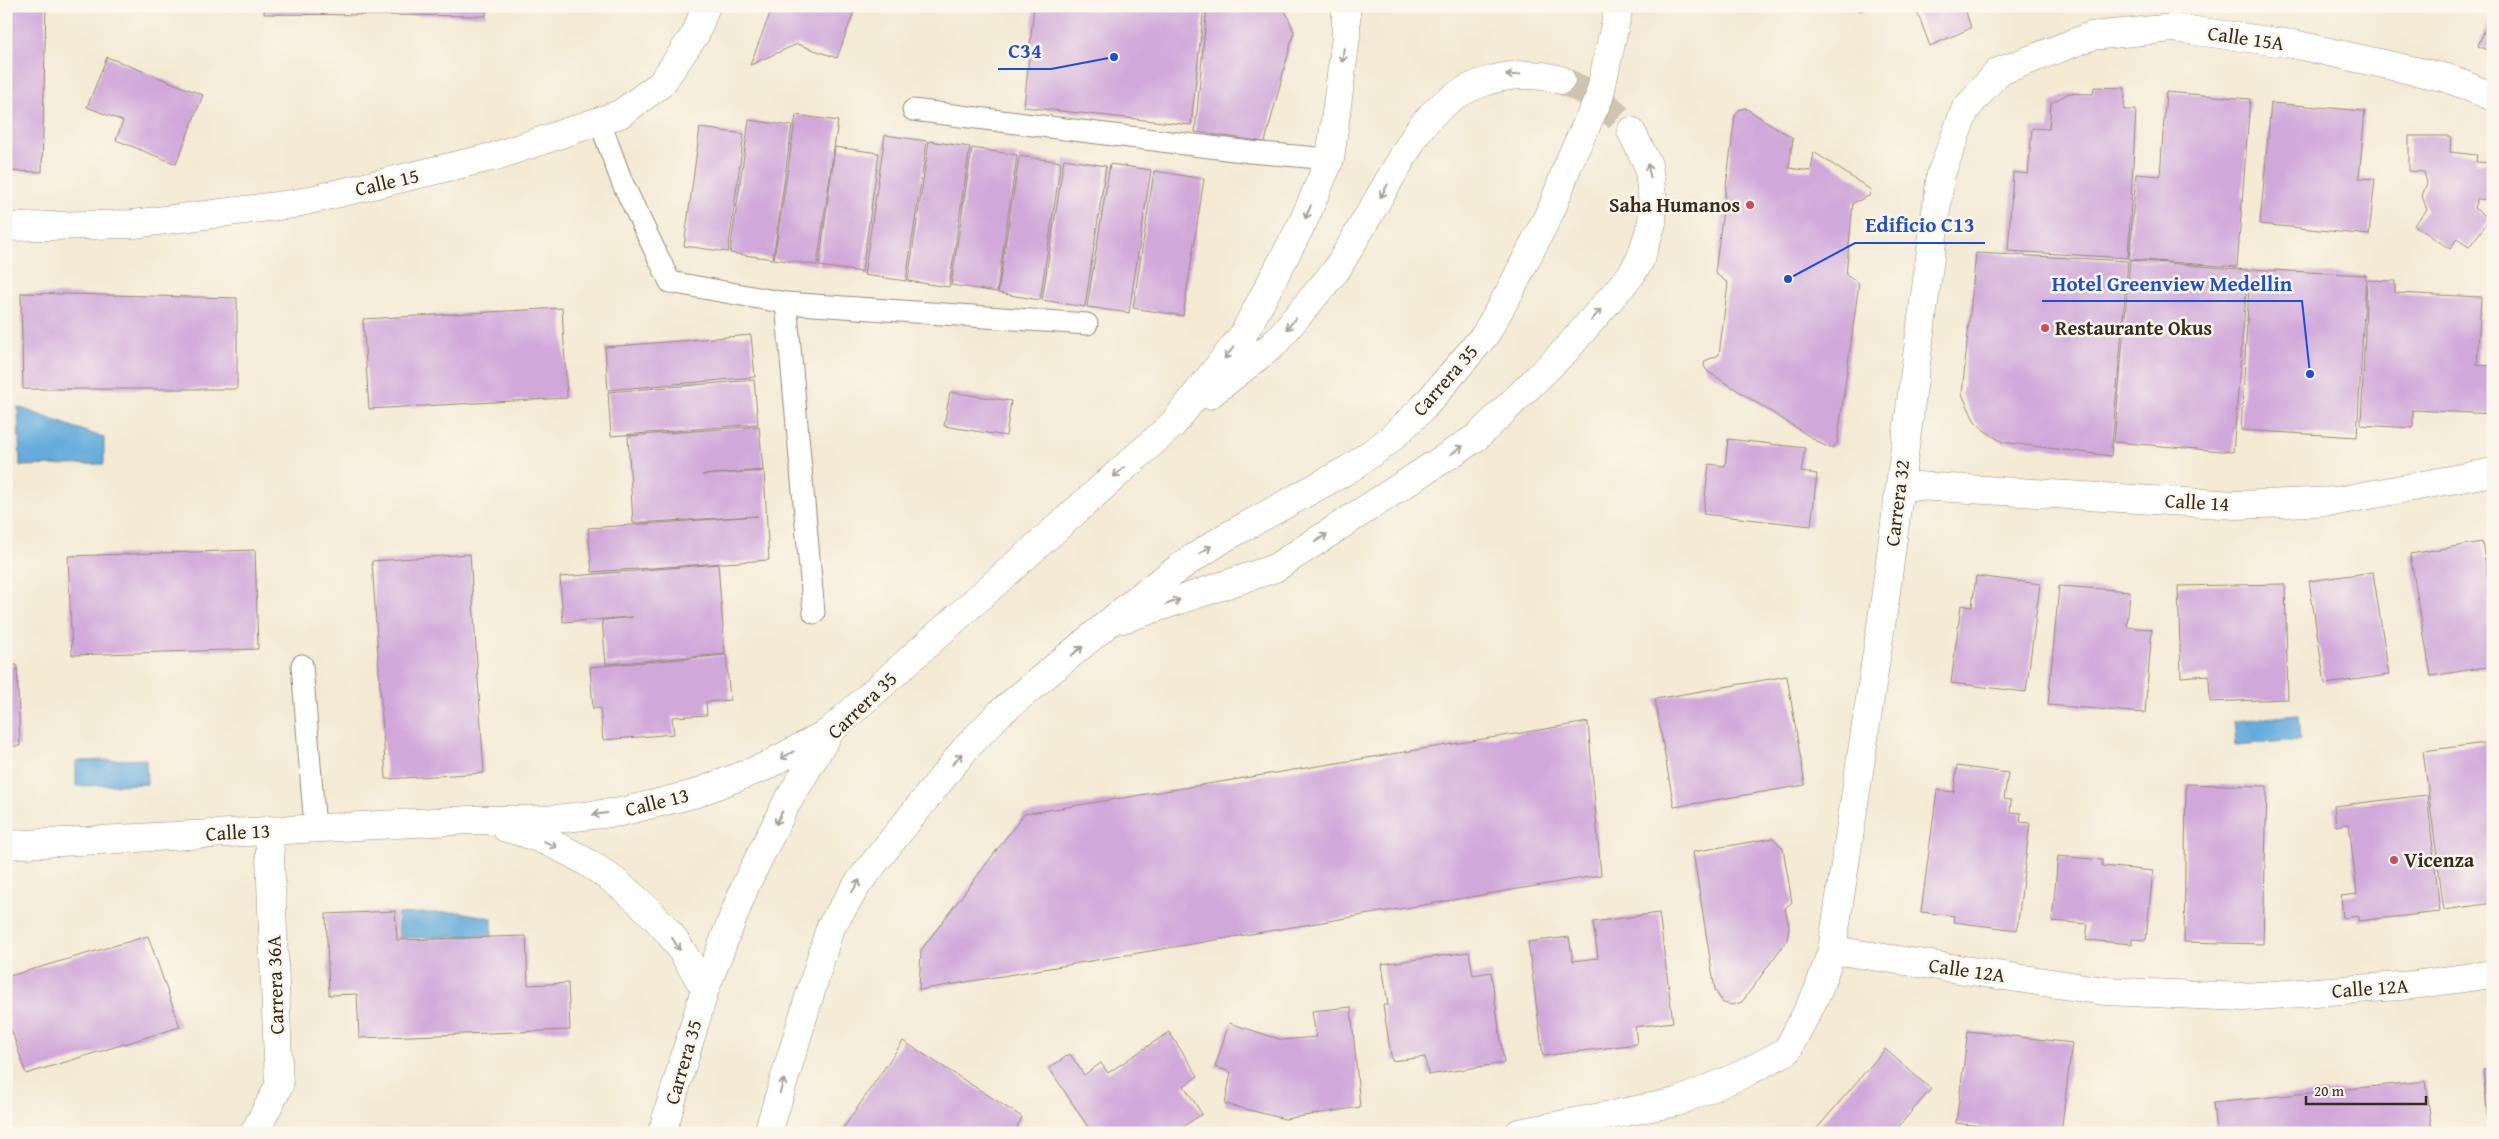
<svg xmlns="http://www.w3.org/2000/svg" width="2499" height="1139" font-family="'Gentium Book Plus',serif">
<style>
.water{fill:#65abdb;stroke:#506a7c}
.building{fill:#d0a8da}
.lines{fill:none;stroke-linecap:round;stroke-linejoin:round}
.secondary-tunnel{stroke:#cfc4b0;stroke-width:28;stroke-dasharray:28 14;stroke-linecap:butt}
.lane-casing{stroke:#988a79;stroke-width:23}
.street-casing{stroke:#988a79;stroke-width:29}
.lane{stroke:#fff;stroke-width:21}
.street{stroke:#fff;stroke-width:28}
.oneway{stroke:#a79f9a}
.poi-dot{fill:#d1495b;stroke:#fbf7ec;stroke-width:2}
.labels{text-anchor:middle;stroke-width:5;stroke-linejoin:round;paint-order:stroke}
.street-label{font-size:20px;fill:#3b2a1e;stroke:#fbf7ec}
.poi-label{font-size:20px;font-weight:bold;fill:#3b2a1e;stroke:#fbf7ec;text-anchor:start}
.leader{fill:none;stroke:#1d4ed8;stroke-width:2}
.callout-dot{fill:#1d4ed8;stroke:#fbf7ec;stroke-width:2}
.callout-label{font-size:21px;text-anchor:middle;font-weight:bold;fill:#1d4ed8;stroke:#fbf7ec;stroke-width:5;stroke-linejoin:round;paint-order:stroke}
</style>
<rect width="100%" height="100%" fill="#fbf7ec"/>
<filter id="ink" filterUnits="userSpaceOnUse"><feTurbulence type="fractalNoise" baseFrequency=".02" numOctaves="2"/><feDisplacementMap in="SourceGraphic" scale="10" xChannelSelector="R" yChannelSelector="G"/><feConvolveMatrix kernelMatrix="1 2 1 2 8 2 1 2 1" color-interpolation-filters="sRGB"/></filter>
<filter id="wash" filterUnits="userSpaceOnUse"><feTurbulence type="fractalNoise" baseFrequency=".0096" numOctaves="4" result="noise"/><feDisplacementMap in="SourceGraphic" scale="20" xChannelSelector="R" yChannelSelector="G"/><feGaussianBlur stdDeviation="1.12" result="paint"/><feColorMatrix in="noise" values="0 0 0 0 0 0 0 0 0 0 0 0 0 0 0 0 0 1.4 0 .05"/><feComposite in="paint" operator="in"/></filter>
<g filter="url(#wash)">
<rect width="100%" height="100%" fill="#f4ead4"/>
<path class="water" d="M18,407L104,438V464L20,466Z
M2298,715L2300,740L2236,745L2234,721Z
M146,759L147,784L76,786V761Z
M459,912L492,918V936L399,938L397,914Z"/>
<g id="blocks">
<path class="building" d="M6,6H46L42,172L6,171Z
M264,6H486V16L264,14Z
M773,6H856L837,58L797,44L750,65Z
M1034,6H1204L1191,125L1024,107Z
M1207,6H1280L1286,12L1294,32L1265,142L1195,132Z
M1855,6H1872L1860,11Z
M1915,6H1983L1966,12L1971,28L1930,46Z
M2493,9V52L2478,46Z
M107,57L203,95L176,164L116,140L123,121L87,107Z
M2094,87L2125,88L2124,110H2136L2128,258L2008,251L2013,172L2028,174L2032,128L2049,129L2051,103L2069,93L2093,94Z
M2166,92L2250,99L2237,267L2129,259L2136,174L2160,176Z
M2271,103L2365,111L2359,178L2375,179L2369,235L2260,224Z
M1745,108L1793,138L1789,168L1811,171L1814,152L1871,190L1869,196L1853,203L1846,275L1859,283L1837,444L1831,448L1823,445L1707,371L1704,366L1705,361L1719,355L1728,283L1715,273L1735,116L1739,110Z
M796,115L838,121L817,265L774,259Z
M749,120L792,126L773,259L730,253Z
M700,128L744,134L728,252L684,246Z
M885,135L927,141L906,281L864,275Z
M2409,136H2451L2450,152L2477,155L2476,162L2493,163V200L2477,199L2474,208L2490,219L2469,247L2457,239L2450,249L2414,225L2427,210L2422,196L2427,183L2424,172L2409,171Z
M929,141L970,147L949,287L908,281Z
M835,147L879,153L862,272L819,266Z
M972,148L1017,155L997,292L951,285Z
M1019,156L1061,162L1040,300L998,293Z
M1064,159L1106,166L1085,307L1042,300Z
M1110,164L1151,170L1129,313L1087,307Z
M1154,171L1204,179L1183,316L1133,308Z
M1976,253L2128,261L2111,456L2002,442L1985,431L1974,420L1962,394Z
M2130,260L2248,270L2233,452L2114,442Z
M2250,269L2366,275L2357,437L2241,430Z
M2367,280L2395,281V293L2481,297L2477,365L2493,366V414L2413,410V428L2361,425Z
M21,293L237,298V389H23Z
M562,308L567,398L369,409L363,319Z
M751,335L755,377L608,390L605,347Z
M754,380L758,424L611,436L608,392Z
M950,392L1011,401L1006,436L944,426Z
M759,426L763,470L702,475L764,471L769,560L592,572L588,528L758,516L633,523L628,436Z
M1728,439L1805,448L1801,472L1817,474L1811,526L1703,514L1709,464L1725,466Z
M2482,542L2489,585L2493,584V666L2431,676L2410,554Z
M255,550L258,649L72,655L68,556Z
M470,554L484,773L386,779L372,561Z
M718,564L725,654L606,664L602,620L633,617L563,622L560,577Z
M2373,572L2389,675L2325,684L2309,581Z
M1976,576L2040,584L2026,692L1951,683L1961,605L1972,607Z
M2285,584L2288,699L2210,702L2209,675L2181,677L2178,586Z
M2059,586L2130,591L2127,627L2152,629L2145,713L2048,705Z
M726,655L730,700L706,702L707,715L672,717L674,734L603,740L600,708L593,709L590,667Z
M6,665H17L20,746H6Z
M1787,676L1805,785L1674,807L1655,699Z
M1588,722L1601,875L919,990L921,950L1024,814Z
M2493,742V903L2444,910L2423,751Z
M1957,766L2008,773L2004,799L2011,800L2010,812L2021,813L2020,822L2030,823L2017,930L1953,922L1954,916L1921,912L1937,790L1954,792Z
M2186,784L2267,786L2263,944L2184,942Z
M2427,795L2440,912L2358,921V916L2343,918L2341,896L2357,894L2349,824L2336,826L2334,806Z
M1773,838L1783,848L1792,902L1785,908L1789,926L1787,940L1742,1002L1732,1005L1723,1003L1715,990L1693,852Z
M2058,856L2102,860V866L2153,871L2146,940L2132,939V944L2086,940L2088,924L2052,921Z
M395,911L397,940L526,936L528,985L568,983L570,1030L359,1038L357,994L329,995L326,914Z
M1659,913L1673,1022L1635,1027L1637,1044L1543,1056L1528,942L1569,937L1573,961L1598,958L1593,922Z
M148,936L180,1027L26,1074L6,1013V977Z
M1469,952L1473,975L1491,972L1504,1063L1428,1075L1425,1057L1392,1061L1383,1005H1388L1382,964Z
M1351,1007L1360,1107L1285,1119L1225,1104L1231,1072L1215,1067L1229,1023L1282,1040L1316,1037L1312,1011Z
M1968,1031L2072,1043L2061,1133H2034L1956,1123Z
M1169,1032L1198,1076L1184,1086L1202,1114L1174,1133H1092L1049,1068L1070,1054L1084,1075L1101,1063L1108,1073Z
M903,1041L1022,1117L1017,1127L1025,1133H840Z
M1885,1049L1931,1089L1893,1133H1813Z
M2493,1068V1133H2489L2483,1069Z
M2426,1081L2432,1133H2216L2213,1103Z"/>
</g>
</g>
<g filter="url(#ink)">
<use href="#blocks" fill-opacity="0" stroke="#988a79" stroke-width="1"/>
<g class="lines">
<path class="secondary-tunnel" d="M1561,80L1599,98L1631,131"/>
<g class="lane-casing">
<path id="lane" d="M913,110L1250,152L1330,159
M600,122L622,182L670,282L786,303L1087,324
M786,303L814,613
M302,665L315,828"/>
</g>
<g class="street-casing">
<path id="street" d="M6,227L133,224L293,204L496,156L620,114L661,84L696,33L706,6
M1209,395L1273,345L1337,269L1418,131C1452,86 1506,65 1561,80
M1900,485L2237,505L2337,501L2493,472
M1123,619L1275,568L1477,437L1564,352L1631,275L1640,260L1652,223L1653,203L1648,165L1631,131
M506,828C570,844 628,884 670,934C683,951 694,971 705,989
M6,845L471,820H546L621,812L694,794L764,767L829,732
M1832,950L2104,991L2244,997L2413,985L2493,974
M254,1133L279,1086L269,830
M662,1133L705,989L746,884L785,806L830,731L1173,424L1243,335L1303,222L1330,159L1346,37V6
M768,1133L830,928L859,882L966,748L1000,713L1147,591L1187,562L1226,537L1349,469L1387,442L1423,408L1485,335L1510,291L1553,206L1569,162L1599,98L1619,6
M1519,1133L1677,1102L1741,1075L1787,1051L1818,991L1832,950L1885,599L1941,174L1965,110L1998,72L2091,36L2174,28L2293,44L2447,78L2493,97"/>
</g>
<use href="#lane" class="lane"/>
<use href="#street" class="street"/>
</g>
<defs><path id="oneway-shaft" d="M-6 0H5M1.5-3L5.5 0L1.5 3" fill="none" stroke-width="1.6" stroke-linecap="round" stroke-linejoin="round" transform="scale(1.25)"/></defs>
<g class="oneway">
<use href="#oneway-shaft" transform="translate(1343 55) rotate(97)"/>
<use href="#oneway-shaft" transform="translate(1513 75) rotate(176)"/>
<use href="#oneway-shaft" transform="translate(1649 171) rotate(-103)"/>
<use href="#oneway-shaft" transform="translate(1384 191) rotate(119)"/>
<use href="#oneway-shaft" transform="translate(1308 212) rotate(113)"/>
<use href="#oneway-shaft" transform="translate(1596 315) rotate(-49)"/>
<use href="#oneway-shaft" transform="translate(1291 324) rotate(130)"/>
<use href="#oneway-shaft" transform="translate(1229 353) rotate(129)"/>
<use href="#oneway-shaft" transform="translate(1457 450) rotate(-33)"/>
<use href="#oneway-shaft" transform="translate(1119 472) rotate(138)"/>
<use href="#oneway-shaft" transform="translate(1321 538) rotate(-33)"/>
<use href="#oneway-shaft" transform="translate(1205 550) rotate(-32)"/>
<use href="#oneway-shaft" transform="translate(1173 602) rotate(-19)"/>
<use href="#oneway-shaft" transform="translate(1077 651) rotate(-39)"/>
<use href="#oneway-shaft" transform="translate(787 755) rotate(151)"/>
<use href="#oneway-shaft" transform="translate(957 759) rotate(-49)"/>
<use href="#oneway-shaft" transform="translate(600 814) rotate(173)"/>
<use href="#oneway-shaft" transform="translate(779 818) rotate(117)"/>
<use href="#oneway-shaft" transform="translate(550 844) rotate(25)"/>
<use href="#oneway-shaft" transform="translate(856 886) rotate(-57)"/>
<use href="#oneway-shaft" transform="translate(676 944) rotate(57)"/>
<use href="#oneway-shaft" transform="translate(782 1086) rotate(-73)"/>
</g>
</g>
<g class="poi-dot">
<circle cx="1750" cy="205" r="5"/>
<circle cx="2045" cy="328" r="5"/>
<circle cx="2394" cy="860" r="5"/>
</g>
<g class="labels">
<g class="street-label">
<text transform="translate(2246 38) rotate(8)" y="7">Calle 15A</text>
<text transform="translate(387 182) rotate(-13)" y="7">Calle 15</text>
<text transform="translate(1445 380) rotate(-49)" y="7">Carrera 35</text>
<text transform="translate(2197 502) rotate(3)" y="7">Calle 14</text>
<text transform="translate(1897 503) rotate(-83)" y="7">Carrera 32</text>
<text transform="translate(862 705) rotate(-44)" y="7">Carrera 35</text>
<text transform="translate(657 802) rotate(-14)" y="7">Calle 13</text>
<text transform="translate(238 832) rotate(-3)" y="7">Calle 13</text>
<text transform="translate(1967 970) rotate(8)" y="7">Calle 12A</text>
<text transform="translate(275 985) rotate(-92)" y="7">Carrera 36A</text>
<text transform="translate(2370 988) rotate(-4)" y="7">Calle 12A</text>
<text transform="translate(683 1062) rotate(-74)" y="7">Carrera 35</text>
</g>
<g class="poi-label">
<text x="1740" y="212" text-anchor="end">Saha Humanos</text>
<text x="2055" y="335">Restaurante Okus</text>
<text x="2404" y="867">Vicenza</text>
</g>
</g>
<path class="leader" d="M1114 57L1051 69H998M1788 279L1855 243H1985M2310 374L2302 301H2042"/>
<g class="callout-dot">
<circle cx="1114" cy="57" r="5"/>
<circle cx="1788" cy="279" r="5"/>
<circle cx="2310" cy="374" r="5"/>
</g>
<g class="callout-label">
<text x="1025" y="58">C34</text>
<text x="1920" y="232">Edificio C13</text>
<text x="2172" y="291">Hotel Greenview Medellin</text>
</g>
<rect width="2499" height="1139" fill="none" stroke="#fbf7ec" stroke-width="25"/>
<path d="M2306 1096v8h120v-8" fill="none" stroke="#3b2a1e" stroke-width="2.5"/>
<text x="2314" y="1096" font-size="15" fill="#3b2a1e" stroke="#fbf7ec" stroke-width="4" paint-order="stroke">20 m</text>
</svg>
